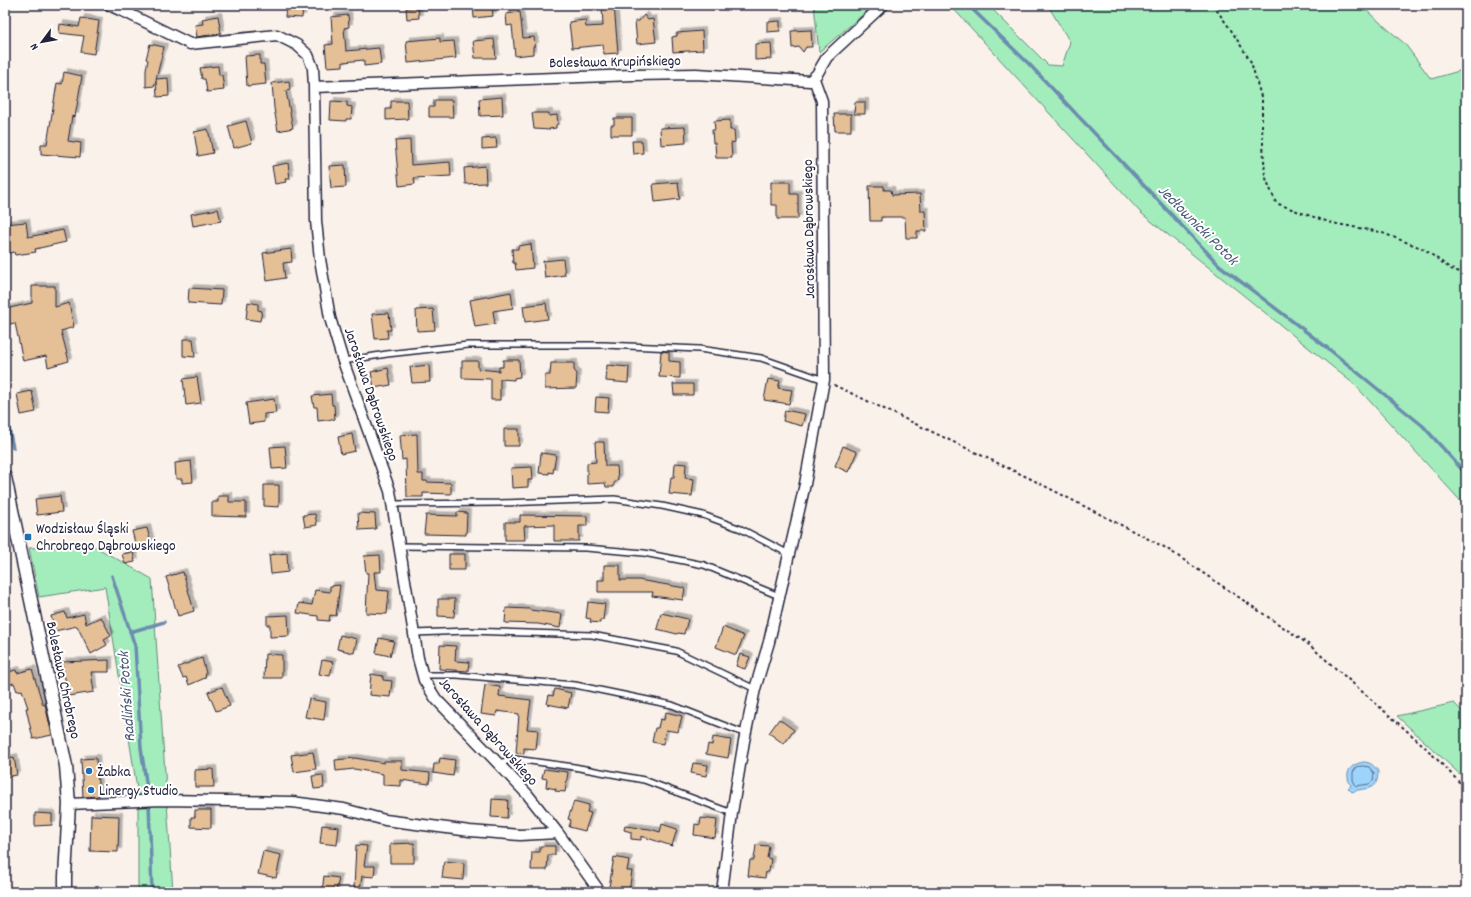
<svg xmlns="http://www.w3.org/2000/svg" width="1471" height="897" font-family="Dekko,sans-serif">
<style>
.green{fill:#a3edbc;stroke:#62887c}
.water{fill:#9dd4fc;stroke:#6c8daf}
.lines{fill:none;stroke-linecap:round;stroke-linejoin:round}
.shore{stroke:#536988;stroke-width:1}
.stream{stroke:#6c8daf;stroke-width:3.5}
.building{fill:#e5bf96;stroke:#22223b;filter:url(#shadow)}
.service-casing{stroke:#22223b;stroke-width:8}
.minor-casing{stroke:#22223b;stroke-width:13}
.tertiary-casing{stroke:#22223b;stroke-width:15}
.path{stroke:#22223b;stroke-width:2;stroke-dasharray:3 3;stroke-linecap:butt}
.service{stroke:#fff;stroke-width:5}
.minor{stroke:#fff;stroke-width:10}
.tertiary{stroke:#fff;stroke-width:12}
.poi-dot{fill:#1f6fb2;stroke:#fff;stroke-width:1.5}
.labels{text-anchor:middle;stroke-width:4;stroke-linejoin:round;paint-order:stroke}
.street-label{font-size:15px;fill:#22223b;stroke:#fff}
.poi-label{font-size:15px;fill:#22223b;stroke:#fff;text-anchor:start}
.water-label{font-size:16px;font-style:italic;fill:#475775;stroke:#fff}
</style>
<defs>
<filter id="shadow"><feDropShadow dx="3.5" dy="-3.5" stdDeviation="0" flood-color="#0004"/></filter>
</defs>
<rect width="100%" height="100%" fill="#faf2ea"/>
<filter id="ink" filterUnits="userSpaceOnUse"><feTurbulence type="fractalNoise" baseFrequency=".025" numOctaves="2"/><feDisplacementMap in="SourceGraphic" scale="8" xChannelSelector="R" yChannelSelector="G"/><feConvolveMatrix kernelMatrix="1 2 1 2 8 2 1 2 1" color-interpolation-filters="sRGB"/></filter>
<g filter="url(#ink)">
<path class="green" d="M814,5H874L819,52Z
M950,5H988L1048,65L1062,66L1070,42L1050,9L1045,5H1360L1405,44L1431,79L1466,69V507L1355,385L1141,213Z
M94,546L152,579L173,892H138V795L105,587L39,597L29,548Z
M1454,703L1466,715V780L1397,716Z"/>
<path class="water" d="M1363,762C1371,762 1374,766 1378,771C1378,793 1367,786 1352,792L1348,788L1351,786C1344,773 1349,765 1363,762Z"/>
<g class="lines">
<path class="shore" d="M1363,766L1369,767L1374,773L1373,781L1369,784L1356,786L1353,780V772L1357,767Z"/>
<path class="stream" d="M968,5L1029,64L1219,265L1330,350L1423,426L1466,474
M5,409L13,448
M112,576L135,646L141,748L149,802L152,892
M130,632L164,622"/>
</g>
<path class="building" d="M286,5H303L302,18L285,17Z
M473,5H492L493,16L474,18Z
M602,5H614L618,53L604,54L603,45L572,48L569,22L585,20L586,27L603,26Z
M418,7L419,18L407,19L406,8Z
M520,12L523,38L534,37L535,46H533V54L515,56L512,25L507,26L506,14Z
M348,15L349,27L344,28L346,51L379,48L381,64L364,66V60L343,62V66L327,67L325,45L333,44L331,17Z
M644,15L648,20L653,19L656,42L637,44L635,21H639Z
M218,16L221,33L197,37L195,25L203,24L202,19Z
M81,18L99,21L94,54L81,52L84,36L59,33L60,24L79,27Z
M780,21V31L767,32V22Z
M811,30L812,47H806L803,52L799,47L792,48L791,31Z
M702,31L703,50L673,52L672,37L677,36V33Z
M440,38V42L454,41L456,58L408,63L406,41Z
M494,39L496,58H475L473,41Z
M771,43L772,59L755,60V44Z
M150,44L164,47L156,79L168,78L169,96L157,97L156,80L154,86L146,87V69L148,60L146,59Z
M260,55V64H264L266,84L247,86L245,56Z
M218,66L219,75H222L224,90L207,92L205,79H202L200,68Z
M64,72L82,76L75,117L72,116L68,141L81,143L80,157L41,154V144H47L57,83L62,84Z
M289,81L290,90L286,91L293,128L278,131L274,108L272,83Z
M502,97L503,115L480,116L479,99Z
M434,100H452L453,117H429V107H434Z
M331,101L347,102V106L352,107L351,119H346V121L330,120Z
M391,101H407L408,119L386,120V109H391Z
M855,102H865V114H854Z
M532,113H549V116L557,115L558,123L556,125V128L549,129L550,130L534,129Z
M834,114H851V131H835Z
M614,118H632V135H611V125H614Z
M730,120V130H734L735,142L731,143L732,158H716L715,143H713L712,130H715L714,121Z
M246,121L252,143L234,148L228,126Z
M685,127L686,143L661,145L660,128Z
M208,129L213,153L198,156L194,132Z
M496,138L497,148L482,149V139Z
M410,140L411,165L450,162L451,176L414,178L415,184L399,186L395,141Z
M632,141H642L643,153L633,154Z
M288,163L290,179H285L286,182L275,184L272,166Z
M345,165L346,187L331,188L329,166Z
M485,166L486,183L465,184L464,168Z
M678,182L680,199L655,202L653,184Z
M771,182H790V194H798V219H777V205H771Z
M869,186H884V190H891L892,195L920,194L921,211H925L926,231H917V238H906L905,217H881V221H870Z
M218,209L221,221L193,226L191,214Z
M26,222L28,237L63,230L66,242L35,249L36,252L15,255L14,252L5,254V224Z
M531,244L533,268L516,270L515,263H513L512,249H518V246Z
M291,249L292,262L283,263L285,278L267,281L263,253Z
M563,259L565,275L545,278L543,261Z
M32,286H55V307L69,303L74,327L61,331L69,361L48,367L46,356L23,361L15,323L5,325V309L32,303Z
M189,288L222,290L221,305L188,303Z
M511,292L513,308L493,311L495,324L475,327L470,300Z
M248,302L258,304V310L262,311L260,321L246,319Z
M546,303L548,319L525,322L523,306Z
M433,309L435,330L417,331L416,310Z
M389,313L391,330H387L388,338L375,339L372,314Z
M183,339H193L195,357L183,356Z
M661,351L669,352V361L680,362V378L659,377Z
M503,360H519L520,377L514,378V380L500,379V400H491V379L462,378V361H478V369L499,371V367H503Z
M551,363H574V370L577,374L576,388L545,389V375H550Z
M429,365L430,382L412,383L410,367Z
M607,365L629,367L628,383L606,381Z
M388,368L391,385L374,388L371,372Z
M197,377L201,403L186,405L183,379Z
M768,379L780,381L778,388L792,390L789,404L764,400Z
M673,384H693V395H674Z
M32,391L36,412L21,415L17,394Z
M331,394L332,405H334L335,419L318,421L317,407H314L312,396Z
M596,397L609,398L608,412L595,411Z
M274,399L276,413L264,414V422L249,424L246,403Z
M785,410L805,414L802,426L783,421Z
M504,429H519V446H504Z
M352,434L355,451L341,454L338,437Z
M417,434L418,474H423V481H427V482L451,483V494L423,493V497H407L406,459L402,460L400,435Z
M595,442H604L605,466H617L618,480L614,483V487H606L605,483L587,484V463L596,462Z
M285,446L287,468L272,469L270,447Z
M843,446L857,452L848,472L835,466Z
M541,453L556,455L553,473L549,472V474L539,473Z
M191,461L193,482L182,483V479H176L175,463Z
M675,463L686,464L685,478L694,479L692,496L669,494L671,477H674Z
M532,467L533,480H528V487L512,488L511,468Z
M264,485H279V507L264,506Z
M60,496L62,512L37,515L35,499Z
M218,496H229V502H246V517L212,516V502H218Z
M457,512L467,513L466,535L424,534L426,515L457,516Z
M358,513L375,514L376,529L359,530Z
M315,514L317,525L305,527L303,515Z
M520,515L587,516V526H579V541H554V525L524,526L525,540H505V522H520Z
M147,528L151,543L136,547L132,531Z
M133,552L135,562L125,564L122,554Z
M287,553L288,572L271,574L269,555Z
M449,554H465V570H449Z
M380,555L381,572H374L376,590L389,591L387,614L366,613L368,573H366L364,556Z
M604,565H620V580H639L685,588L683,600L652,596L653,592H598V580H604Z
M183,572L194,611L178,616L166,577Z
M340,585L336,616L330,615L329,621L318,620V616L297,613L299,603L312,605L315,590L330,592V586Z
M438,599H455L454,617L438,616Z
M588,602L605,604L603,620H600V623L590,622L591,619L586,618Z
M506,608L530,609V610L562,614L560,628L538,624L505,623Z
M65,612L67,618L84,614L86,624L101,617L111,636L104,640L107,645L91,654L77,626L55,631L51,616Z
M661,613L688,619L684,634L678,633L677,634L657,629Z
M288,615L289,636L270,637V625H267V616Z
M723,627L744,636L736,655L716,647Z
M340,635L357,639L354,653L337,649Z
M379,638L394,641L390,656L376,653Z
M440,645L456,646L455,661L469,662L468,671L439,669Z
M265,654L282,655V678H264Z
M740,654L750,657L745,669L736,666Z
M202,658L206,673L205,678L189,685L186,677L183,678L178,667Z
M109,660V672H91L94,692L68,696L62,662Z
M322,660L333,662L330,676L319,674Z
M32,669L43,705L45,704L52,735L33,739L26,708H28L22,690L17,691L14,683L5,686V673L16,670L17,673Z
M371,674L383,676V680L392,681L390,697L369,695Z
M485,685L500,687L499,696L531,700L527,729L538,730L536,749L524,748V754L516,753L519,714L497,711L496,716L481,714Z
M222,687L230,706L216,711L208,692Z
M555,689L571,693L568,708L547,704L549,695L553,696Z
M309,699L326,702L324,720L305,717Z
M666,712L682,716L678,732L666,730L663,744L652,742L655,728H658L660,719L664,720Z
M779,719L794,730L784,744L769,733Z
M713,737L731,740L728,758L706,754L708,744L712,745Z
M313,752L316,769L294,772L291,755Z
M14,757L17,775L5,777V759Z
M96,758L99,796L83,797L81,759Z
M355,758L384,763V761H402V770L430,773L429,784L401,780V786L383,785V774L354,769L336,771L335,760Z
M440,758L455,760L453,776L433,773L434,764H439Z
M693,763L708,765L706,776L691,773Z
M213,769L214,787H195V770Z
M544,769L568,772L565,792L555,791L556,789L546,787L547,779L542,778Z
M323,775L324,788L314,789L312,776Z
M492,799L508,800L507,818L491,817Z
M574,801L589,805L587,812L591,813L585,831L569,827L571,820L568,819Z
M195,810H211V828L191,827V817H195Z
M35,813L52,814V825L35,826Z
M91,815L119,816L118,852L90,851Z
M701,818L717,820L715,838L694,835L695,824L700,825Z
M662,824L677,829L672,846L641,836V840L631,839V832L624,830L625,826L650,829L660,832Z
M322,825L339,827L337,845L320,843Z
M414,843V863H390V844Z
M356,845L367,846L364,866H375L374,877L362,876L360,890L354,889Z
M756,845L769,846L767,858L771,859L769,872H766L765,878L748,876L750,860H754Z
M540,846H555V855H548L547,870H531L532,852H540Z
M263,851L281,855L276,878L258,874Z
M614,857L629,860L627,871H632L629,892L613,890V888L609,887Z
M444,861L464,863L463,880L442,878Z
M324,876L339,878L336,892H322Z"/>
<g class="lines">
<g class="service-casing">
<path id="service" d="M343,361L387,354L468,345H604L699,349L761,358L824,380
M393,504L500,503L614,499L662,506L703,515L741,529L789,554
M400,546L586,548L644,553L704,565L779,596
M414,633L468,631L592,635L676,651L755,689
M423,675H457L575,685L672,705L746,734
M499,763L515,759L574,767L644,780L732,813"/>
</g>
<g class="minor-casing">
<path id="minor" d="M109,5L129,14L190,44L277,35L297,45L308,55L313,68L314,87L316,221L320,259L330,318L343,361L390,491L418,658L424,680L436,699L492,757L528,795L558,833L600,892
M314,87L633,75L696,74L810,81L817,74L827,57L883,5
M69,804L162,800L292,802L344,809L385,820L470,831L520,835L558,833
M722,892L732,813L744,741L755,689L769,642L805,484L824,380L822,101L814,79"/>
</g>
<g class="tertiary-casing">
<path id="tertiary" d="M5,477L66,766L69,804L65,877V892"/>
</g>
<path class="path" d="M1213,5L1231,30L1251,62L1262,100V127L1265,176L1276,203L1302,213L1332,223L1380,232L1424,249L1451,269L1466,274
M834,385L1031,479L1166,548L1308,644L1423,745L1466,789"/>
<use href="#service" class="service"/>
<use href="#minor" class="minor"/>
<use href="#tertiary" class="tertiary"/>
</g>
</g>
<g class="poi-dot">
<rect x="24" y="533" width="8" height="8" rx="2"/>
<circle cx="89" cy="771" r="4"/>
<circle cx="91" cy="790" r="4"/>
</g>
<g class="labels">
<g class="street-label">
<text transform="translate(615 61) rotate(-1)" y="5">Bolesława Krupińskiego</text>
<text transform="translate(808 229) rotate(-91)" y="5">Jarosława Dąbrowskiego</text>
<text transform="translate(372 394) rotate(71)" y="5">Jarosława Dąbrowskiego</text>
<text transform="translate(64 680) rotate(78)" y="5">Bolesława Chrobrego</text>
<text transform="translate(489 731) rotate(48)" y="5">Jarosława Dąbrowskiego</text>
</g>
<g class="poi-label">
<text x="36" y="533">Wodzisław Śląski<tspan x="36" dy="17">Chrobrego Dąbrowskiego</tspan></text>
<text x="97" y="776">Żabka</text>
<text x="99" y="795">Linergy Studio</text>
</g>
<g class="water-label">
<text transform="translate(1199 224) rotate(45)" y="6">Jedłownicki Potok</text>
<text transform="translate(125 697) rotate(-94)" y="6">Radliński Potok</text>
</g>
</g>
<rect width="1471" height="897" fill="none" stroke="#fff" stroke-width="20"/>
<rect x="10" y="10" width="1451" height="877" fill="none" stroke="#22223b" stroke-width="1.5" filter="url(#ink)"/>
<g transform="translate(42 42) rotate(238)" stroke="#ffffff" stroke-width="3" paint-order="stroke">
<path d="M0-3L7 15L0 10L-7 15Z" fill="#22223b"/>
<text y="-6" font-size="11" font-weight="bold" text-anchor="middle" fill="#22223b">N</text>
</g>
</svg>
